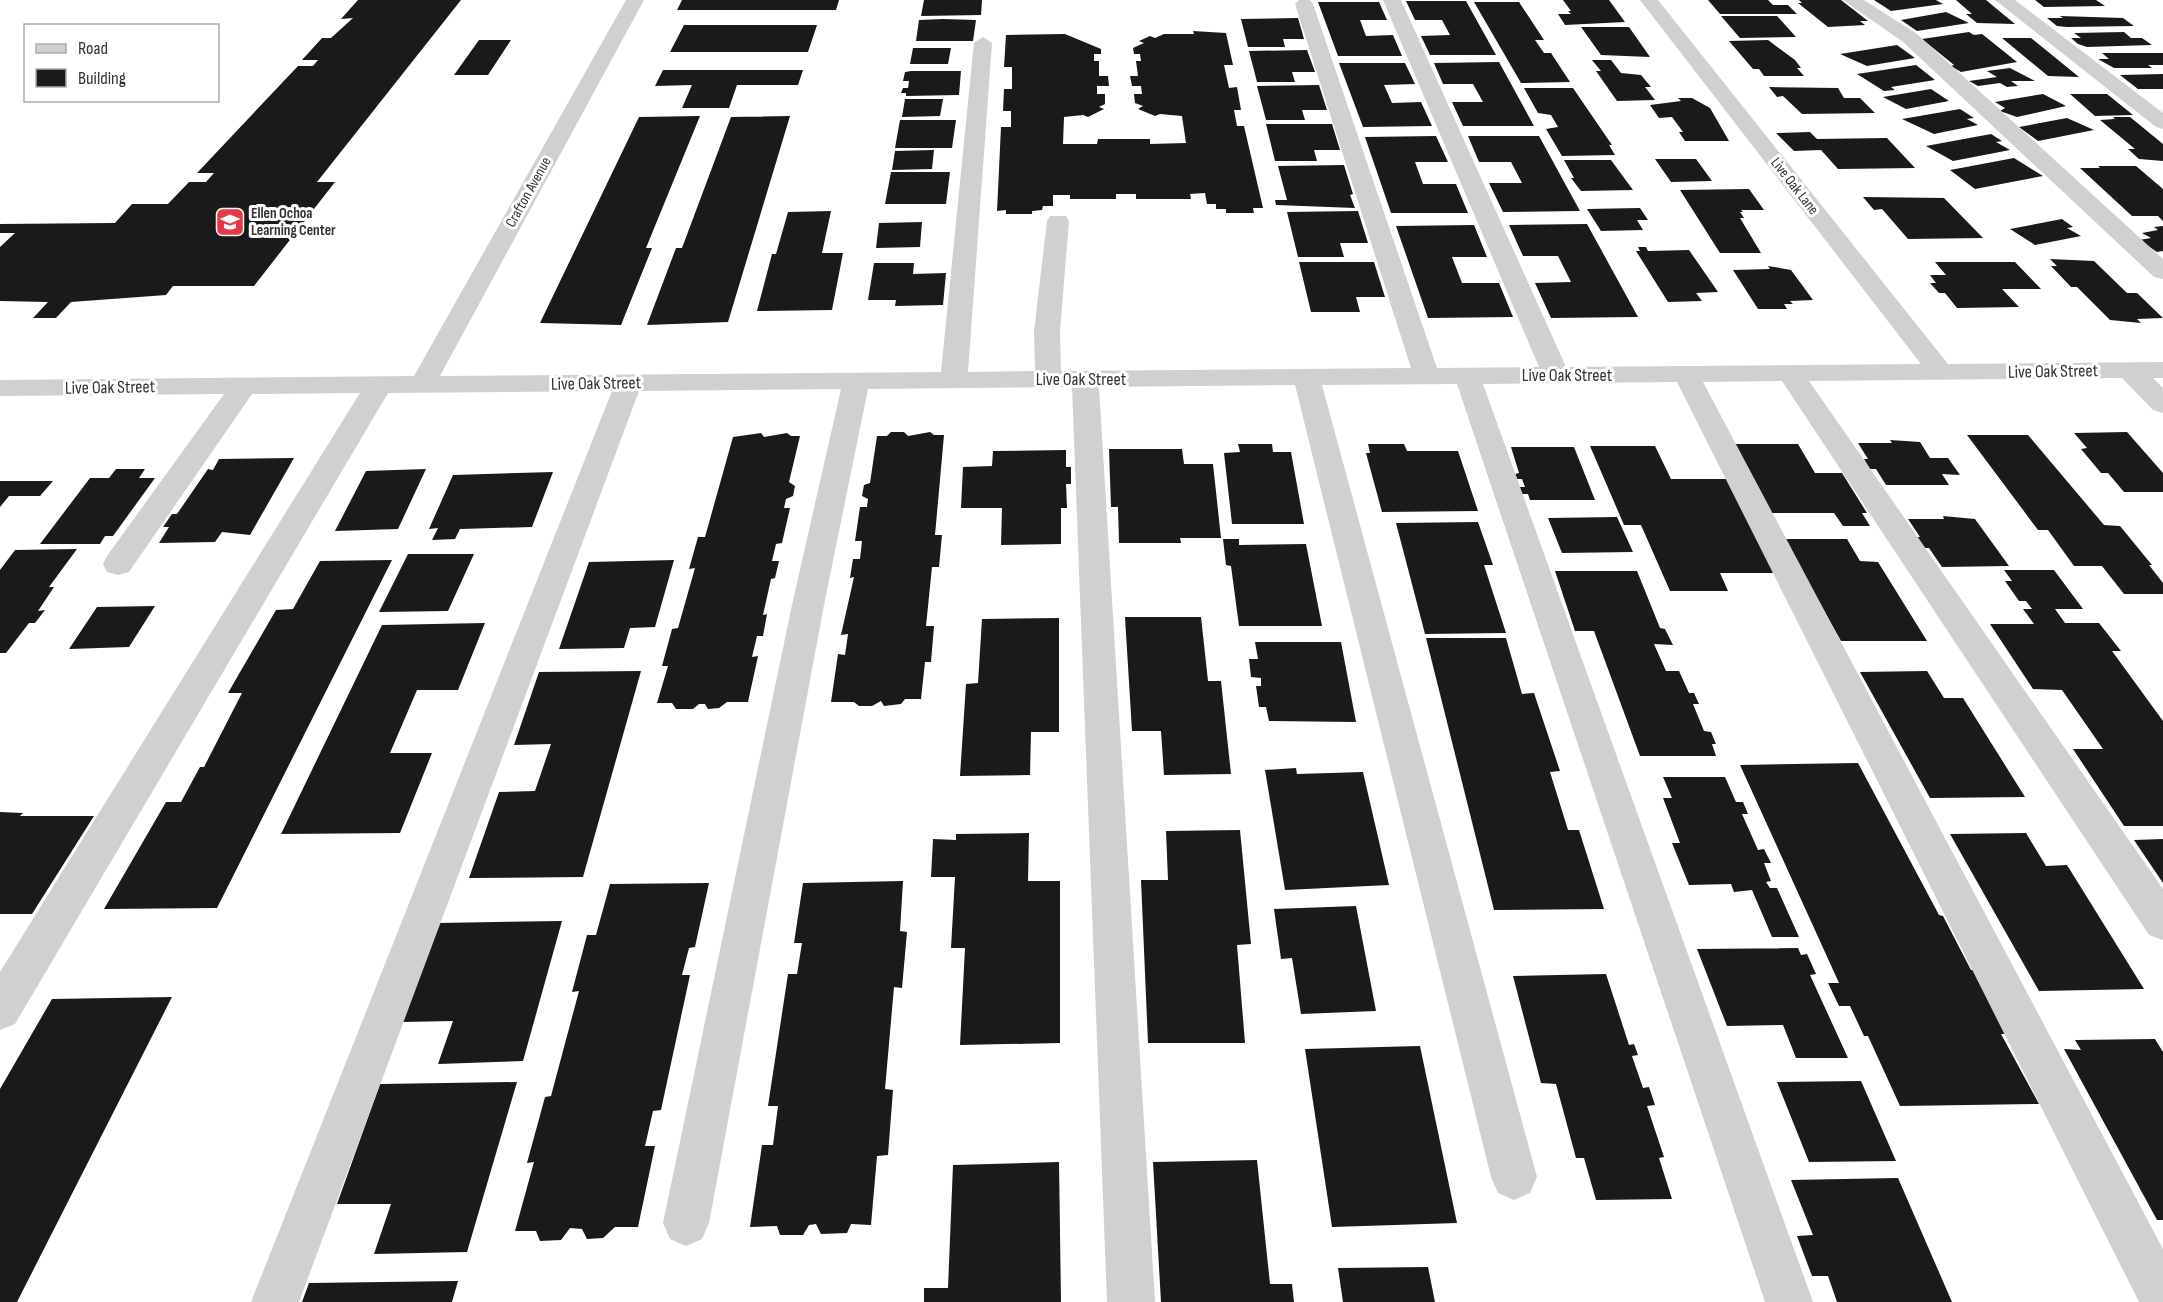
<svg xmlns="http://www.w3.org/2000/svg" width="2163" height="1302" font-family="'Sofia Sans Condensed',sans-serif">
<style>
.building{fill:#1a1a1a}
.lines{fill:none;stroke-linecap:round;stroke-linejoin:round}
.minor{fill:#d0d0d0;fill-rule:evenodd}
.labels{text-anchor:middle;stroke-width:6;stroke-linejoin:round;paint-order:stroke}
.far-street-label{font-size:15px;fill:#333;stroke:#fff}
.far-poi-label{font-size:15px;font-weight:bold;fill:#333;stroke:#fff;text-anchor:start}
.street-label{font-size:18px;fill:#333;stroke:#fff}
</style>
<rect width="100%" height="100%" fill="#fff"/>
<path class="building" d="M358,0H461L317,182H335L254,286H173L166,295L71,302L56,318H33L48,302L0,301V247L15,233H0V224L115,223L132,204H168L189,182H206L214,173H197L298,66H313L318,60H302L322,38H331L353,18L341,19Z
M682,0H839L836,10H677Z
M924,0H982L981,15L921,16Z
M1563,0H1609L1625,22L1565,25L1558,14H1571L1568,11H1571Z
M1708,0H1768L1773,5H1788L1797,14H1720Z
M1799,0H1841L1868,21H1860L1865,25L1828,27L1798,3H1802Z
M1874,0H1936L1943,4L1891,11Z
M1956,0H1986L2015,24L1977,23L1966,14H1972Z
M2035,0H2096L2105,6L2044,7Z
M1406,1H1466L1496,55H1430L1421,36L1450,35L1442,20H1415Z
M1318,2H1379L1387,20H1360L1366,36L1393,35L1402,56H1338Z
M1474,2H1519L1544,40H1535L1544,53H1551L1570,82L1521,83Z
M1946,12L1969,23L1917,31L1901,20Z
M1721,16H1777L1796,37L1740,38Z
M2060,16L2123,18L2134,26L2067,27L2057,26L2047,18H2063Z
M1298,18L1304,39H1283L1285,47H1248L1241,19Z
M943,19L976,20L973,41H916L919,20Z
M684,25H817L808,52H670Z
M1581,27H1629L1650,57L1601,55Z
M1193,31L1226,33L1233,65H1224L1229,88L1237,87L1241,110H1234L1237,126H1244L1263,208H1253L1254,213H1226V209H1216V204H1207L1205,193L1190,194L1191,199H1136V194H1116V199H1070V195H1053V206H1043L1042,210L1032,211V214H1006V210L997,211L1001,127H1011V111H1003L1004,89H1012V67H1004L1006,35L1065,34L1101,49V54H1094V61H1099V76H1108L1109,86H1097V94H1105V104L1099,107L1104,109L1088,117L1083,115L1064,117L1063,144H1097L1098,139H1150V144L1186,143L1182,116L1160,114L1155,116L1138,109L1143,106L1135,103L1134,94H1142L1141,86H1132L1130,76H1138L1136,61H1141L1140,54H1134L1133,48L1144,43L1139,41L1150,36L1155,38L1164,34H1194Z
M1969,32L1974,35L1982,34L2017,62L1961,72L1951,66L1954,65L1922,39Z
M2124,32L2131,38H2142L2152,45L2087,47L2078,44L2071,38H2081L2074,33Z
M2002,38H2031L2079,77L2048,76Z
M479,40H511L488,75H454Z
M1768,40L1795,60L1801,68H1797L1804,76H1764L1759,69H1753L1729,41Z
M1897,45L1915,58L1867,66L1840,54Z
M913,48H951L948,64H910Z
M1307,50L1315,72H1292L1295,82H1257L1249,51Z
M2102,53H2163V65H2148L2152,68H2114L2098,59H2109Z
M1592,60H1611L1621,73L1641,75L1651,87H1645L1655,100L1617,101L1596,71H1601Z
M1499,62L1534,126H1463L1452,102H1483L1473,84H1443L1434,63Z
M1339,63H1405L1415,84L1384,85L1392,103L1421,102L1432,126L1363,127Z
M1916,65L1935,80L1891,87L1895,90L1884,91L1857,74Z
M2010,68L2035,81H2011L2018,86L2007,87L2000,83L1978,86L1969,81L1997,77L1987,71Z
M663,70H803L798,85H737L729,108H682L692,85L655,86Z
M911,71H961L959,95L906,96V93H901L903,88H908L909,81H903L905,72Z
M2163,74V89H2138L2120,75Z
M1319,85L1327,110H1302L1305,120H1266L1257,86Z
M1769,87L1838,88L1844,98H1860L1875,113L1802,114L1783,96L1777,97Z
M1524,88H1573L1612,145H1609L1615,155L1562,156L1546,129L1558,127L1551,115L1538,113Z
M1931,89L1949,101L1906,109L1883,97Z
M2043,94L2066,106L2017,117L2000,111L2005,108L1995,102Z
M2070,94H2107L2133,115L2095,116Z
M1678,98H1692L1710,108L1729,141H1685L1679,132H1683L1672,117L1659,118L1650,105L1681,101Z
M905,99H943L940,116L902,117Z
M1960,109L1974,118L1967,119L1978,125L1934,134L1902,119Z
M700,116L646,248H652L621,325L540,323L639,117Z
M790,116L728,322L647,325L676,248H682L731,117Z
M2113,117H2130L2163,144V161L2139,159L2128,149H2135L2100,120L2115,119Z
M2067,118L2094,130L2038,141L2019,127Z
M900,120H956L952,148H895Z
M1266,124H1332L1340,150H1314L1317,161H1275Z
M1810,132L1817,139L1887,138L1915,168L1838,169L1821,150L1794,151L1776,133Z
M1991,134L2002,141L1996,142L2010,150L1953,161L1926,146Z
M1436,136L1448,162H1415L1423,184H1456L1468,213H1391L1365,137Z
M1468,136H1539L1580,211L1503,212L1489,183H1522L1511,162H1479Z
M934,150L932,169L892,170L895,151Z
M2014,158L2043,176L1975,189L1950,170Z
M1655,159H1696L1712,181L1671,182Z
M1564,160H1611L1633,190L1581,191L1571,178H1574Z
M1344,165L1353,194L1350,195L1355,208L1276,205L1275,200H1287L1278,166Z
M2098,166H2136L2163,189V221L2158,216H2132L2080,168H2100Z
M891,172H950L946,204H885Z
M1749,189L1764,210H1741L1743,212H1740L1744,218H1740L1761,253H1720L1680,190Z
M1863,197L1944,198L1983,238L1908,239L1882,209L1874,210Z
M1640,208L1648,220H1637L1643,230L1601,231L1587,209Z
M831,211L822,253H843L832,310L757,311L772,254H776L788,212Z
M1358,211L1368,243H1340L1344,257H1298L1287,212Z
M2062,219L2073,227L2067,228L2081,236L2035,245L2010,229Z
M922,222L920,247L876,248L879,223Z
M1587,224L1638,317L1551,318L1535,283L1571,282L1558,256H1523L1509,225Z
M1474,225L1487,257H1452L1462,283H1499L1513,317L1428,318L1396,226Z
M2163,226V251L2157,252L2139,240L2151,238L2142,233L2158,230L2154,227Z
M1638,247H1646L1648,251L1689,250L1718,292L1696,293L1702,301L1668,302L1636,251H1640Z
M2050,259L2094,261L2127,293H2137L2163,318L2137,319L2141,323L2110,320L2077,287H2071L2051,266H2057Z
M1299,262H1374L1385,297H1356L1360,312H1311Z
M1935,262H2015L2041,289H2002L2019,307L1957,308L1945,293H1939L1930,283H1936L1930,275H1946Z
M874,263H914L913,274L946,273L943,305L895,306L896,300H868Z
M1768,266L1791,270L1813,300L1790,301L1793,304H1784L1787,309H1758L1733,270L1770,269Z
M891,432H904L908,436L930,432L934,435H944L935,535H942L939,567H932L926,626H934L931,662H925L921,699H905L901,704L884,706L881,701L872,706H859L854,702H831L838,654L845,655L848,634L841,635L854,577L850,578L853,559H860L862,541H855L860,507H867L868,499L862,496L864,485L870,483L877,436H887Z
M2127,432L2163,473V492H2124L2108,473H2101L2081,449L2087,448L2074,433Z
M761,433L764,437L787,433L791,436H800L789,482L795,486L793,496L786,499L784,508H790L782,543L776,544L772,561H779L775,578L771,579L763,615L767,614L763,636H757L752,657L758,656L748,702H727L719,708L708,709L705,704H699L693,709H676L672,703H657L668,666H662L672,629L678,628L695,568L689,569L698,537H705L733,437Z
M1967,435H2028L2104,525L2120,526L2152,565H2149L2163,583V594H2124L2102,566H2074L2048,530H2038Z
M1890,440L1920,442L1930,458H1948L1960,475L1942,474L1949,485H1886L1876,469H1870L1864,459H1868L1858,443H1892Z
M1238,444H1272L1273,452H1291L1304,524H1232L1224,453L1240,452Z
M1368,444H1404L1407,451H1458L1478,511L1382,512L1366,453H1370Z
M1734,444H1798L1815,473H1842L1867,513H1862L1870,526H1843L1834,513H1771Z
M1590,446H1655L1671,479H1727L1777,573H1720L1728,591H1670L1641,525H1624Z
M1511,447H1574L1595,500H1530L1528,494H1520L1518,487H1525L1522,479H1517L1515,474L1519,473Z
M1109,449H1182L1184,464H1213L1221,538H1180L1181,543H1119L1118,507H1111Z
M1066,450V467H1071V484H1066L1067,508H1061V544L1001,545L1002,508H961L963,467L992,466L993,451Z
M294,458L250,535L222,532L215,542L159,543L169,527H163L172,514H177L208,469L213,470L219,459Z
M116,469H145L139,478H155L113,536H105L100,544H40L90,478H109Z
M426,469L398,529L335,531L366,471Z
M553,472L532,527L460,529L455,539L432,540L438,528L429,529L453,475Z
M0,481H53L40,496H9L0,507Z
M1943,516L1975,519L2009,566L1942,567L1929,548H1923L1915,537H1920L1908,519H1944Z
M1617,517L1633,552L1562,553L1548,518Z
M1478,522L1493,565H1484L1506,633L1425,634L1396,523Z
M1223,539H1239V545L1306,544L1322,626H1239L1231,566L1226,565Z
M1784,539H1847L1860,561L1878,562L1927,641H1841Z
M77,549L49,587H54L38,611L45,610L35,623H29L6,653H0V570L15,550Z
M408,554H474L448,611L379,612Z
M392,560L217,908L104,909L166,802H181L200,767H204L242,693H228L276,610L293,609L320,561Z
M674,560L655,627L630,628L624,648L559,649L589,562Z
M2004,570H2054L2083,609H2055L2065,623H2099L2121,651H2112L2163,721V826H2124L2073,749H2103L2062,690L2033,689L1990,624H2034L2023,609H2032L2026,601H2019L2005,581H2012Z
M1555,571H1637L1660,628L1665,629L1673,645L1654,644L1666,671H1679L1689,693H1694L1699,704H1693L1704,731L1711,732L1716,744H1712L1716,756H1640L1594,631H1575Z
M155,606L129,647L69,649L97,607Z
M1125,617H1201L1208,681H1221L1231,774L1164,775L1161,731H1132Z
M1059,618V732H1031L1030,775L960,776L966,684L978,683L982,619Z
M485,623L458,690H417L390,753H432L400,833L281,834L382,625Z
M1426,638H1506L1522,694L1534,693L1560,771L1550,772L1568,830H1579L1604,909L1494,910Z
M1255,642H1341L1356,722L1269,721L1266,707H1259L1256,686H1261V678L1251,677L1249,659H1258Z
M641,671L583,877L469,878L499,792L535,791L551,744L514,745L539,672Z
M1927,671L1944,698H1963L2025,797L1930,798L1860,672Z
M1858,763L1939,915L1943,916L1971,970H1979L2013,1034H2001L2039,1104L1900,1106L1868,1036H1864L1850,1006H1839L1828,983H1839L1740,765Z
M1296,768L1297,774L1363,772L1389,885L1285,890L1265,770Z
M1663,777H1725L1736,802H1743L1748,814H1742L1758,850L1764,849L1771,863H1764L1771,881L1766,882L1770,888H1777L1799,937H1772L1752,890L1734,892L1731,884L1689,885L1672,843H1680L1663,798H1672Z
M0,812L23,813L20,816H94L32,914H0Z
M1240,830L1251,944L1237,945L1245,1043H1148L1141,880H1168L1166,831Z
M1029,833L1028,881H1060V1043L960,1045L965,948H951L955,877H931L933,839L956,840V834Z
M2026,833L2046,866L2067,865L2144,989L2039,991L1950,834Z
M2163,839V883L2134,840Z
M903,881L900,931L907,932L902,988L894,987L885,1089L893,1090L888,1155L877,1156L871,1225L851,1224L847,1233L821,1234L816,1224L809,1225L803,1235H780L777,1226L750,1227L762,1145H773L778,1106H768L788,974H797L802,943H794L803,883Z
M709,883L695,947L689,948L682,975H690L661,1110L653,1111L645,1146H655L638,1227H615L603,1238L587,1239L582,1229L570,1228L561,1240L540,1241L536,1231H515L534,1162L527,1163L545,1097L551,1096L579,991L572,992L587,935H596L610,884Z
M1356,906L1376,1011L1301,1014L1292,958L1281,959L1274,909Z
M562,921L523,1061L438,1064L453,1021L403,1022L438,923Z
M1798,948L1801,955L1807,954L1816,974L1810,975L1848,1058H1796L1783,1025L1727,1026L1697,949Z
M1606,974L1629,1045L1634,1044L1638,1055L1632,1056L1643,1088L1649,1087L1655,1105L1647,1106L1664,1157L1659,1158L1672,1199L1596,1200L1584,1158H1576L1556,1084L1541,1083L1513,976Z
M172,997L17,1302H0V1089L52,999Z
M2155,1039L2163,1052V1220H2157L2064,1049L2081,1050L2075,1040Z
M1420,1046L1457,1223L1332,1227L1305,1049Z
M1861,1081L1896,1161L1809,1162L1777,1082Z
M517,1082L467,1252L374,1254L391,1204H337L380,1084Z
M1257,1160L1270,1284H1292L1294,1302H1161L1153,1162Z
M1059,1162L1061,1302H924V1288H948L953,1165Z
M1898,1178L1952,1302H1837L1828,1276H1812L1797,1236L1813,1235L1791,1180Z
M1428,1267L1435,1302H1343L1338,1268Z
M458,1281L452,1302H302L309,1283Z"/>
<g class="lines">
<path class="minor" d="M626,0H644L440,376L941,372L974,43L983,37L992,43L968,372L1035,371L1034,331L1047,221L1050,216H1066L1069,221L1060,331L1061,371L1411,368L1295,4L1299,0H1310L1313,4L1437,368L1539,367L1383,0H1401L1566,367L1921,364L1640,0H1658L1948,364L2163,362V378H2153L2163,388V413L2153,410L2122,378L1809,381L2163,889V940L2149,935L1782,381L1703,382L2163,1249V1302H2139L1677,382L1483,384L1813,1302H1765L1457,384L1322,385L1537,1177L1530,1193L1514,1200L1498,1193L1491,1177L1295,385L1099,387L1155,1302H1107L1072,387L868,389L824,605L709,1223L702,1239L686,1246L670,1239L663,1223L792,605L841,389L639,391L299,1302H251L612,391L388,393L15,1024L0,1030V972L360,393L252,394L129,572L118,575L107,572L103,564L107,556L224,394L0,396V380L414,376Z
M1843,0H1864L1917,34L2163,259V279L2154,277L1903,42Z
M1995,0H2015L2163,113V129L2156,127Z"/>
</g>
<defs>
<g id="school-square" transform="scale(1.5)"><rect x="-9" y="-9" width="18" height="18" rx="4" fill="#e63946" stroke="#fff"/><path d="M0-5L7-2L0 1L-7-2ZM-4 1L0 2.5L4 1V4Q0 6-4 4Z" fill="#fff"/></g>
</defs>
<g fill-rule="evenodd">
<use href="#school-square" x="230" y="222"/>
</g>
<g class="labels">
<g class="far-street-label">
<text transform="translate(1795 186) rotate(52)" y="5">Live Oak Lane</text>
<text transform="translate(528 192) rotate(-61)" y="5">Crafton Avenue</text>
</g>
<g class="far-poi-label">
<text x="251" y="218">Ellen Ochoa<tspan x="251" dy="17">Learning Center</tspan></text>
</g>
<g class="street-label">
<text transform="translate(2053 371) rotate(-1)" y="6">Live Oak Street</text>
<text x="1567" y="381">Live Oak Street</text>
<text x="1081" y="385">Live Oak Street</text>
<text transform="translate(596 383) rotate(-1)" y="6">Live Oak Street</text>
<text transform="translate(110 387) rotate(-1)" y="6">Live Oak Street</text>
</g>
</g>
<rect x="24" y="24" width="195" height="78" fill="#ffffff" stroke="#adadad" stroke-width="1.5"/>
<rect x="36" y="44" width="30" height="9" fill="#d0d0d0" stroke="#adadad" stroke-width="1.5"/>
<text x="78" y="54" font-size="18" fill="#333333">Road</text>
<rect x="36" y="69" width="30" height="18" fill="#1a1a1a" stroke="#adadad" stroke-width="1.5"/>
<text x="78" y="84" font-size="18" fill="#333333">Building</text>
</svg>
